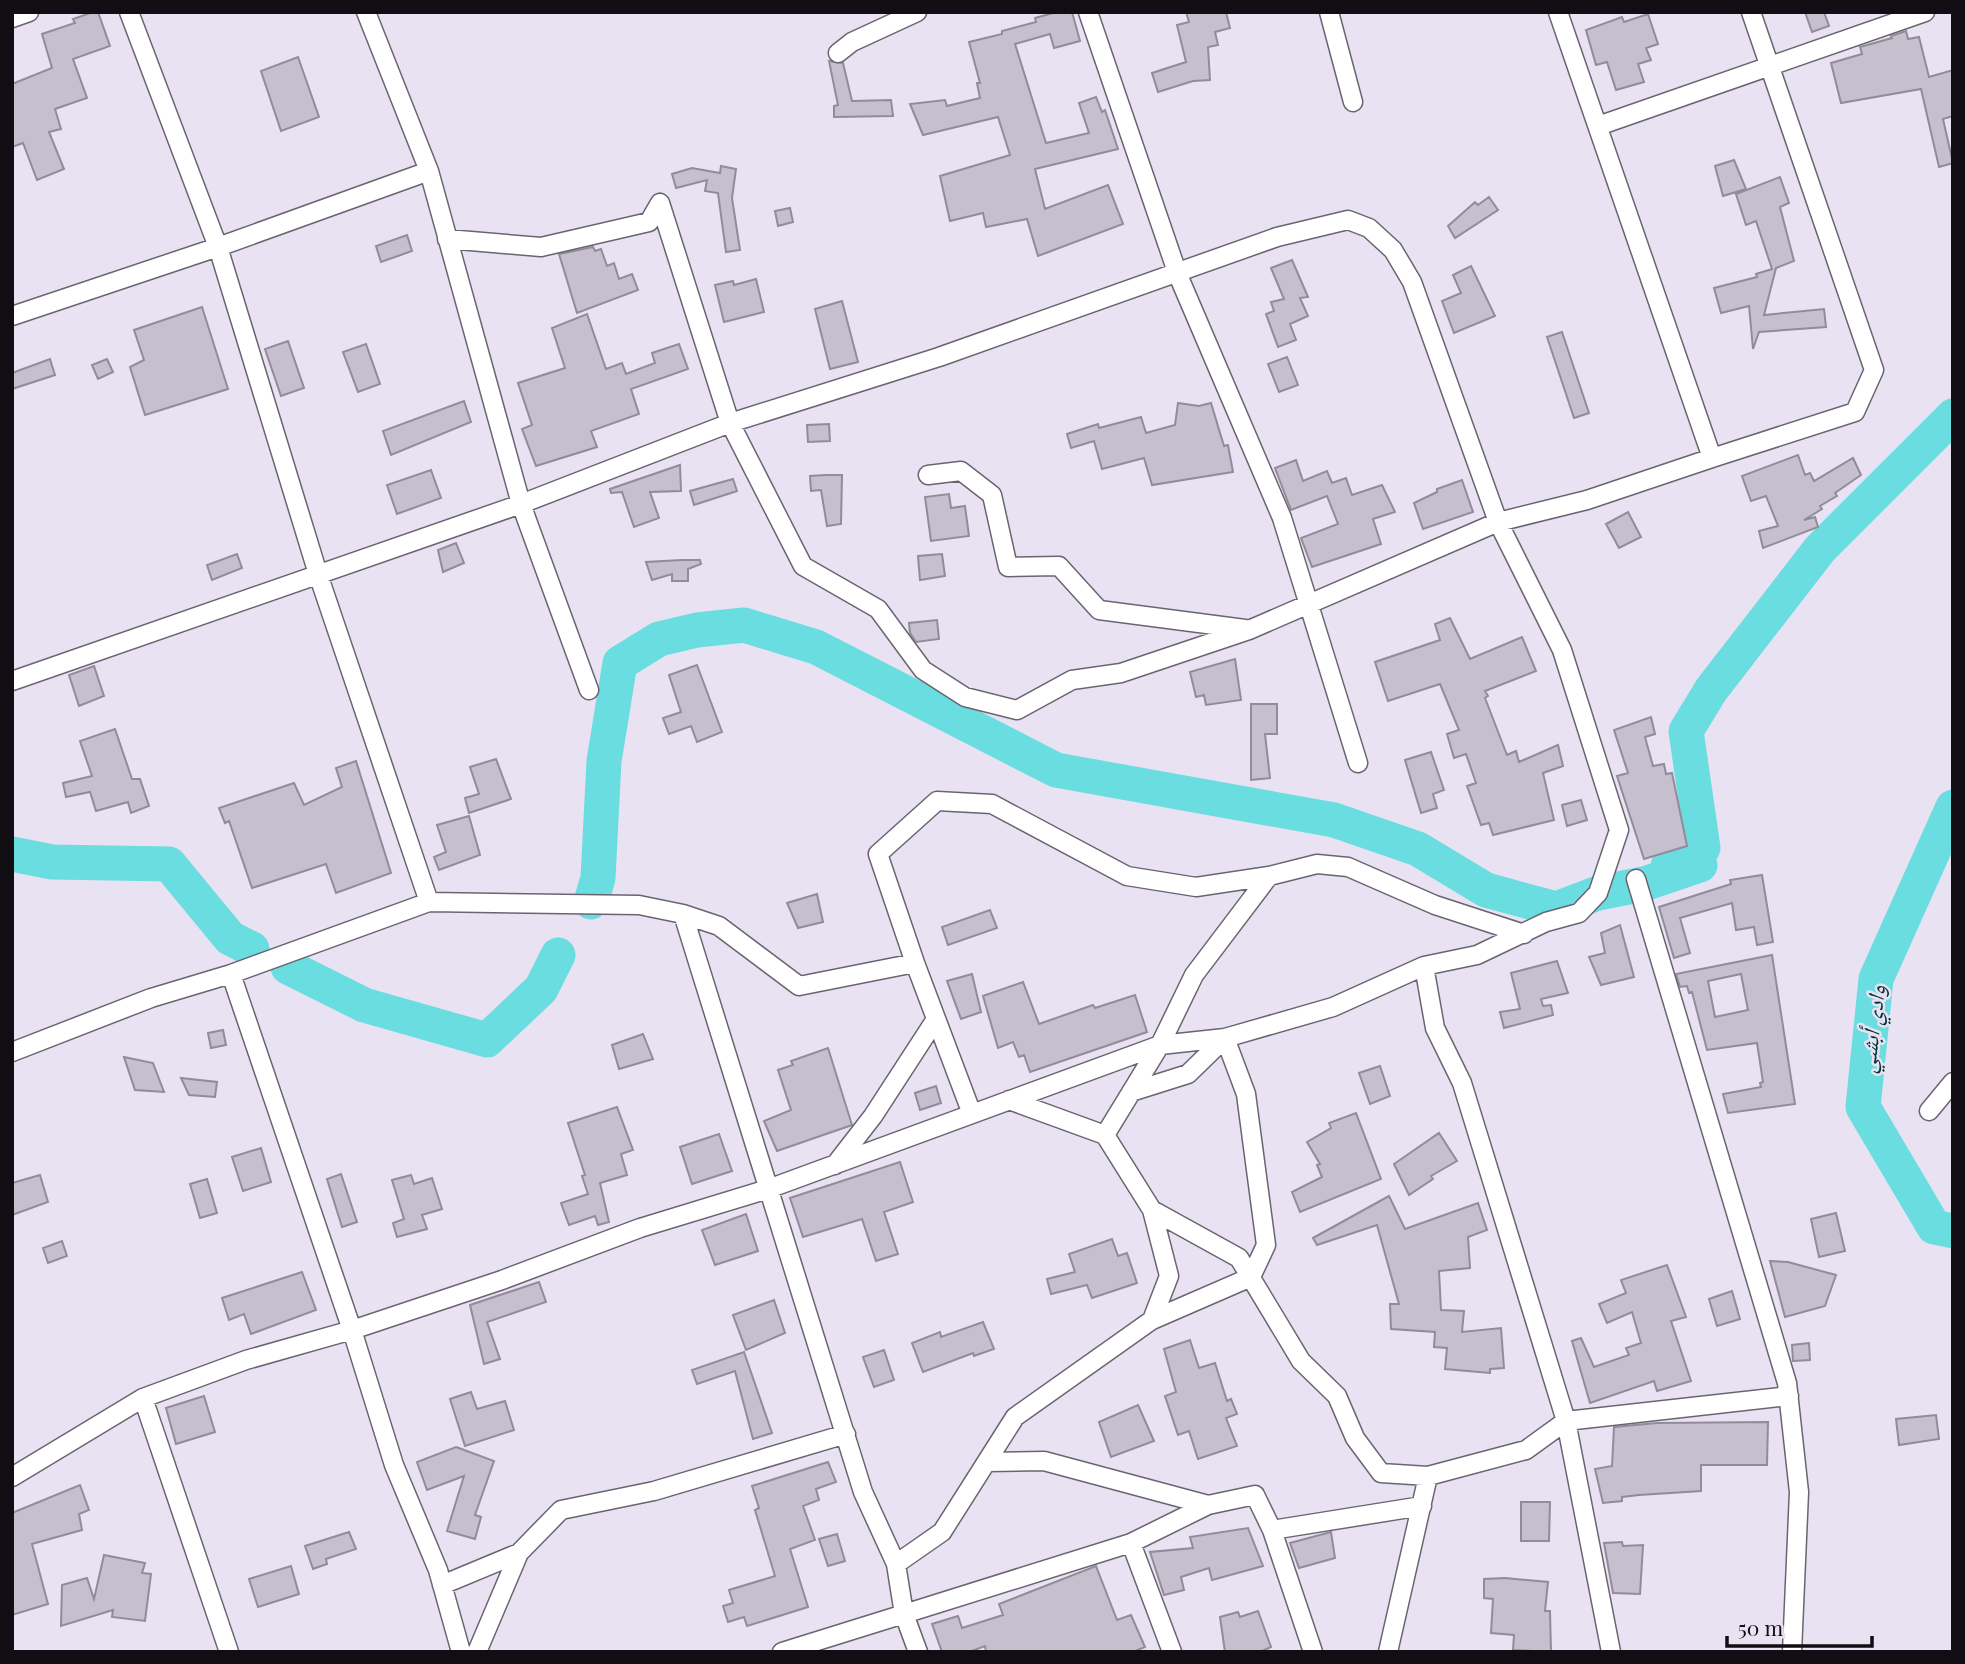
<svg xmlns="http://www.w3.org/2000/svg" width="1965" height="1664" font-family="'Playfair Display','Noto Naskh Arabic',serif">
<style>
.lines{fill:none;stroke-linecap:round;stroke-linejoin:round}
.river{stroke:#6adde1;stroke-width:35}
.building{fill:#c5bfce;stroke:#928b9a;stroke-width:2;fill-rule:evenodd}
.street-casing{stroke:#6a6471;stroke-width:21}
.street{stroke:#fff;stroke-width:18}
.labels{text-anchor:middle;stroke-width:5;stroke-linejoin:round;paint-order:stroke}
.water-label{font-size:23px;font-style:italic;fill:#00383a;stroke:#e9e2f2}
</style>
<rect width="100%" height="100%" fill="#e9e2f2"/>
<g class="lines">
<path class="river" d="M1953,807L1876,979L1863,1107L1934,1227L1953,1231
M12,854L52,862L169,864L230,938L252,949
M1668,866L1703,848L1686,731L1711,690L1820,549L1953,416
M591,902L598,878L604,761L620,663L659,639L697,630L744,625L816,647L1056,770L1334,820L1418,849L1486,890L1556,909L1598,893L1644,884L1700,865
M288,967L364,1005L487,1040L541,989L558,955"/>
</g>
<path class="building" d="M93,12H98L110,46L73,59L87,98L55,109L61,129L49,132L64,169L37,180L23,143L12,147V84L52,68L42,34L75,23L73,19Z
M1057,12H1072L1080,41L1054,48L1050,34L1015,44L1046,143L1089,133L1079,103L1096,97L1102,112L1105,110L1118,149L1035,169L1045,209L1108,185L1123,224L1038,256L1027,219L986,227L983,213L950,221L940,176L1010,155L998,117L923,135L910,104L945,100L947,106L980,98L977,83H980L969,42L1002,34V31L1036,22L1035,18Z
M1186,12H1226L1230,28L1215,32L1218,45L1208,47L1210,80L1193,81L1158,92L1152,73L1186,62L1177,25L1189,22Z
M1805,12H1824L1829,26L1812,32Z
M1648,14L1658,44L1646,48L1651,60L1638,64L1644,82L1616,90L1607,62L1596,65L1586,30L1622,17L1624,22Z
M1906,31L1908,39L1919,37L1929,77L1953,70V116L1943,119L1953,163L1939,167L1921,89L1841,103L1831,63L1862,54L1860,47L1892,38L1891,36Z
M298,57L319,117L281,131L261,71Z
M829,61L843,63L852,101L891,100L893,116L834,117V106L838,105Z
M1734,160L1746,189L1723,196L1715,166Z
M721,166L736,169L732,198L740,250L726,252L718,193L705,191L707,180L676,188L672,174L692,168L720,173Z
M1780,177L1789,203L1780,207L1794,261L1776,268L1764,315L1824,309L1826,327L1759,332L1753,349L1749,306L1721,313L1714,288L1757,277L1756,274L1772,269L1756,221L1746,225L1736,194Z
M1489,197L1498,210L1455,238L1448,226L1475,202L1478,205Z
M790,208L793,222L778,226L775,211Z
M407,235L412,251L381,262L376,246Z
M593,247L595,251L601,249L607,266L614,263L619,279L632,274L638,290L577,313L559,254Z
M1292,260L1308,297L1300,298L1308,316L1290,324L1296,340L1278,347L1266,314L1274,311L1271,302L1284,299L1271,268Z
M1471,266L1495,316L1454,333L1442,301L1461,293L1453,275Z
M756,279L764,312L724,322L715,285L733,281L734,285Z
M842,301L858,362L830,369L815,309Z
M202,307L228,389L145,415L130,367L144,360L134,330Z
M587,314L606,369L622,363L626,374L655,363L652,353L679,344L688,369L631,389L639,414L591,431L597,447L536,466L522,429L532,425L518,383L565,368L552,328Z
M1562,332L1589,413L1574,418L1547,337Z
M288,341L304,388L281,396L265,349Z
M366,344L380,384L358,392L343,352Z
M1287,357L1298,385L1279,392L1268,364Z
M50,359L55,375L12,389V373Z
M107,359L113,372L98,379L92,365Z
M464,401L471,422L391,455L383,431Z
M1178,403L1199,406L1211,403L1224,446L1228,445L1233,472L1152,485L1144,458L1102,469L1094,441L1071,448L1067,434L1098,424L1099,428L1141,417L1146,433L1175,425Z
M829,424L830,441L808,442L807,425Z
M1798,455L1805,475L1810,473L1814,481L1853,458L1861,475L1835,493L1837,496L1820,506L1822,509L1804,520L1815,517L1818,527L1763,548L1759,531L1778,526L1766,496L1751,501L1742,476Z
M1296,460L1303,481L1327,471L1332,483L1346,478L1352,495L1382,485L1395,512L1373,519L1381,544L1312,567L1301,538L1338,524L1327,496L1291,510L1275,468Z
M680,465L681,491L650,492L659,518L634,527L622,492L611,493L610,489Z
M431,470L441,498L397,514L387,485Z
M826,475H842L841,524L827,526L821,490L811,491L810,476Z
M733,479L737,491L694,505L690,491Z
M1462,480L1473,512L1423,529L1414,503L1437,492V489Z
M949,494L951,508L965,506L969,536L931,541L925,497Z
M1628,512L1641,537L1619,548L1606,524Z
M456,543L464,563L443,572L438,550Z
M237,554L242,568L212,580L207,565Z
M942,554L945,576L920,580L918,556Z
M682,560H700L701,564L688,569V581H672V574L652,580L646,562Z
M1450,618L1470,659L1522,637L1536,671L1485,691L1488,696L1485,698L1507,755L1516,751L1519,762L1558,745L1563,766L1543,773L1554,820L1493,835L1489,823L1481,825L1467,786L1476,783L1466,754L1454,758L1447,734L1459,730L1440,684L1388,701L1375,662L1440,640L1435,624Z
M937,620L939,639L916,642L910,633L909,623Z
M1235,659L1241,700L1206,705L1204,695L1196,697L1190,672Z
M697,665L722,732L697,742L691,726L669,734L663,718L681,712L669,675Z
M94,666L104,696L79,706L69,675Z
M1251,704H1277V734H1265L1270,778L1251,780Z
M1651,717L1655,734L1645,737L1653,766L1664,764L1666,774L1672,773L1687,846L1644,859L1617,776L1628,773L1614,730Z
M115,729L132,779H140L149,806L131,813L128,802L96,811L90,792L66,797L63,783L92,776L80,741Z
M1431,752L1444,790L1433,794L1437,808L1421,813L1405,760Z
M496,759L511,799L469,813L465,798L479,794L470,767Z
M356,761L391,873L336,893L326,864L252,888L229,821L225,823L219,808L294,783L304,805L342,787L336,768Z
M1581,800L1587,820L1567,826L1562,805Z
M469,816L480,855L439,870L434,857L446,852L437,825Z
M1762,875L1773,942L1757,945L1754,927L1736,930L1732,903L1680,918L1690,953L1674,958L1659,907L1731,884L1730,880Z
M817,894L823,922L798,928L787,903Z
M990,910L997,928L948,945L942,927Z
M1620,925L1634,977L1601,985L1589,957L1605,953L1601,933Z
M1772,955L1795,1104L1728,1113L1723,1094L1761,1087L1760,1083L1763,1082L1757,1043L1707,1050L1692,992L1689,993L1687,986L1680,987L1676,974ZM1741,974L1748,1010L1715,1017L1708,981Z
M1557,961L1568,993L1541,999L1543,1006L1551,1005L1553,1015L1504,1028L1500,1012L1520,1009L1511,973Z
M972,974L981,1012L961,1019L947,981Z
M1023,982L1039,1024L1093,1005L1095,1008L1135,995L1147,1032L1030,1072L1024,1055L1019,1057L1013,1042L998,1048L983,996Z
M223,1030L226,1045L211,1048L208,1033Z
M643,1034L653,1059L619,1069L612,1045Z
M828,1048L852,1125L777,1151L764,1121L791,1110L778,1070L793,1065L791,1061Z
M124,1057L153,1063L164,1092L135,1090Z
M1380,1066L1390,1096L1370,1104L1359,1073Z
M181,1078L217,1082L215,1097L189,1095Z
M936,1086L941,1103L920,1110L915,1093Z
M617,1107L633,1150L621,1154L627,1175L600,1183L609,1222L598,1225L595,1216L569,1225L561,1203L588,1194L582,1176L585,1175L568,1123Z
M1356,1113L1381,1179L1300,1212L1292,1192L1322,1177L1317,1165L1320,1164L1307,1142L1331,1128L1329,1123Z
M1439,1133L1457,1161L1431,1176L1433,1179L1409,1195L1394,1164Z
M719,1134L732,1171L692,1184L680,1147Z
M261,1148L271,1182L243,1191L232,1157Z
M900,1162L913,1202L884,1212L898,1254L876,1261L862,1219L803,1237L790,1198Z
M341,1174L357,1222L342,1227L327,1179Z
M40,1175L48,1202L12,1215V1183Z
M411,1175L414,1184L432,1178L442,1209L422,1215L427,1229L397,1237L393,1223L404,1219L392,1180Z
M207,1179L217,1213L200,1218L190,1184Z
M1389,1196L1405,1229L1478,1203L1487,1230L1468,1237L1470,1268L1439,1271L1441,1310L1464,1311L1462,1332L1501,1328L1504,1368L1490,1369V1373L1445,1369L1447,1348L1434,1347L1435,1332L1391,1329L1390,1304H1399L1377,1225L1317,1245L1313,1238Z
M1836,1213L1845,1251L1819,1257L1811,1219Z
M746,1214L758,1251L715,1265L702,1230Z
M1112,1239L1118,1256L1127,1253L1137,1283L1092,1298L1087,1285L1051,1294L1047,1279L1075,1272L1069,1254Z
M62,1241L67,1256L48,1263L43,1248Z
M1770,1261L1788,1262L1836,1275L1825,1306L1785,1317Z
M1667,1265L1686,1317L1671,1321L1691,1381L1657,1391L1654,1381L1590,1403L1572,1341L1581,1338L1594,1367L1629,1355L1626,1348L1641,1343L1632,1312L1607,1323L1599,1304L1626,1293L1621,1280Z
M302,1272L316,1310L251,1334L244,1314L229,1320L222,1298Z
M539,1282L546,1302L487,1322L500,1359L484,1364L470,1305Z
M1732,1291L1740,1319L1717,1326L1709,1299Z
M774,1300L785,1333L746,1350L733,1315Z
M983,1322L994,1349L974,1356L973,1353L923,1372L912,1343L940,1332L941,1337Z
M1190,1340L1199,1368L1215,1363L1227,1401L1231,1399L1237,1414L1226,1418L1237,1446L1198,1459L1189,1431L1178,1435L1165,1396L1176,1392L1164,1349Z
M1809,1343L1810,1360L1793,1361L1792,1345Z
M884,1350L894,1380L874,1387L863,1357Z
M744,1352L772,1433L753,1439L735,1371L697,1384L692,1370Z
M471,1392L477,1409L505,1401L514,1430L465,1446L450,1399Z
M204,1396L215,1432L176,1444L166,1408Z
M1138,1405L1154,1441L1111,1457L1099,1422Z
M1936,1415L1939,1439L1899,1445L1896,1419Z
M1768,1422L1767,1465H1701V1491L1639,1495L1622,1497V1501L1603,1503L1595,1469L1612,1466L1614,1427L1657,1423Z
M456,1447L494,1461L475,1515L481,1517L475,1539L447,1531L464,1476L427,1490L417,1462Z
M828,1462L836,1482L816,1489L819,1500L803,1506L815,1540L790,1549L808,1607L747,1626L744,1617L728,1622L723,1606L733,1603L729,1590L775,1576L755,1510L759,1508L752,1486Z
M80,1485L89,1510L79,1514L82,1530L32,1544L48,1604L12,1615V1513Z
M1521,1502H1550L1549,1541H1521Z
M1248,1528L1263,1566L1212,1580L1209,1568L1181,1577L1184,1590L1164,1595L1150,1552L1193,1548L1190,1537Z
M349,1532L356,1549L326,1559L327,1564L313,1569L305,1546Z
M1331,1532L1335,1558L1299,1568L1290,1543Z
M837,1534L845,1561L828,1566L819,1539Z
M1622,1542L1623,1546L1643,1545L1640,1594L1613,1593L1604,1543Z
M104,1555L145,1563L142,1573L151,1574L145,1621L112,1617L113,1610L61,1626L62,1585L87,1578L94,1599Z
M291,1566L299,1594L258,1607L249,1579Z
M1096,1566L1117,1620L1131,1615L1145,1647L1133,1652H986L985,1646L969,1652H942L932,1624L958,1616L962,1628L1003,1615L999,1604Z
M1505,1578L1548,1582L1545,1611H1550L1551,1652L1513,1650L1514,1635L1491,1633L1493,1599L1484,1598V1579Z
M1258,1611L1271,1647L1260,1652H1225L1220,1617L1238,1612L1240,1617Z"/>
<g class="lines">
<g class="street-casing">
<path id="street" d="M129,12L218,247L318,574L429,902L639,905L683,914L719,926L799,986L915,963L972,1114
M1088,12L1178,275L1282,518L1358,763
M1329,12L1353,102
M12,18L29,12
M838,53L852,42L917,12
M1598,126L1925,12
M429,171L521,504L589,690
M660,203L730,423L803,566L878,609L923,670L965,697L1017,710L1072,680L1121,673L1249,630L1498,522L1587,500L1712,458L1558,12
M447,239L541,247L649,222L660,203
M12,316L218,247L429,171L366,12
M1712,458L1855,412L1874,370L1751,12
M928,475L961,471L992,495L1008,567L1059,566L1099,610L1245,629
M12,681L521,504L730,423L939,357L1277,237L1348,220L1369,228L1393,250L1412,282L1498,522L1562,650L1619,830L1598,893L1579,913L1546,922L1477,955L1424,966L1435,1028L1462,1083L1566,1421L1611,1652
M1636,879L1787,1383L1799,1492L1792,1652
M683,914L863,1492L896,1564L904,1614L782,1652
M915,963L878,854L937,801L992,804L1127,876L1196,887L1269,876
M231,974L429,902
M12,1052L151,998L231,974L352,1330L394,1465L438,1570L461,1652
M1009,1100L1105,1135L1152,1210L1239,1258L1301,1361L1337,1396L1355,1438L1381,1473L1428,1476L1526,1450L1566,1421L1789,1396
M1929,1111L1953,1082
M1105,1135L1160,1045L1225,1038L1333,1007L1424,966
M835,1165L873,1116L936,1019
M1152,1210L1169,1276L1152,1320
M143,1398L229,1652
M987,1462L1044,1461L1208,1505
M12,1477L143,1398L246,1360L352,1330L502,1280L640,1228L768,1189L1160,1045L1194,975L1269,876L1317,864L1348,867L1435,905L1524,934
M1272,1530L1422,1506
M1131,1543L1172,1652
M896,1564L942,1532L1015,1417L1152,1320L1251,1277L1266,1245L1246,1094L1225,1038L1188,1074L1131,1092
M442,1585L519,1553L561,1510L654,1491L846,1434
M477,1652L519,1553
M918,1652L904,1614L1131,1543L1208,1505L1255,1495L1272,1530L1313,1652
M1388,1652L1428,1476"/>
</g>
<use href="#street" class="street"/>
</g>
<g class="labels">
<g class="water-label">
<text transform="translate(1872 1029) rotate(-83)" y="8">وادي أبشي</text>
</g>
</g>
<rect width="1965" height="1664" fill="none" stroke="#100e13" stroke-width="28"/>
<path d="M1727 1636v10h145v-10" fill="none" stroke="#100e13" stroke-width="3.5"/>
<text x="1738" y="1636" font-size="21" fill="#100e13" stroke="#e9e2f2" stroke-width="5" paint-order="stroke">50 m</text>
</svg>
